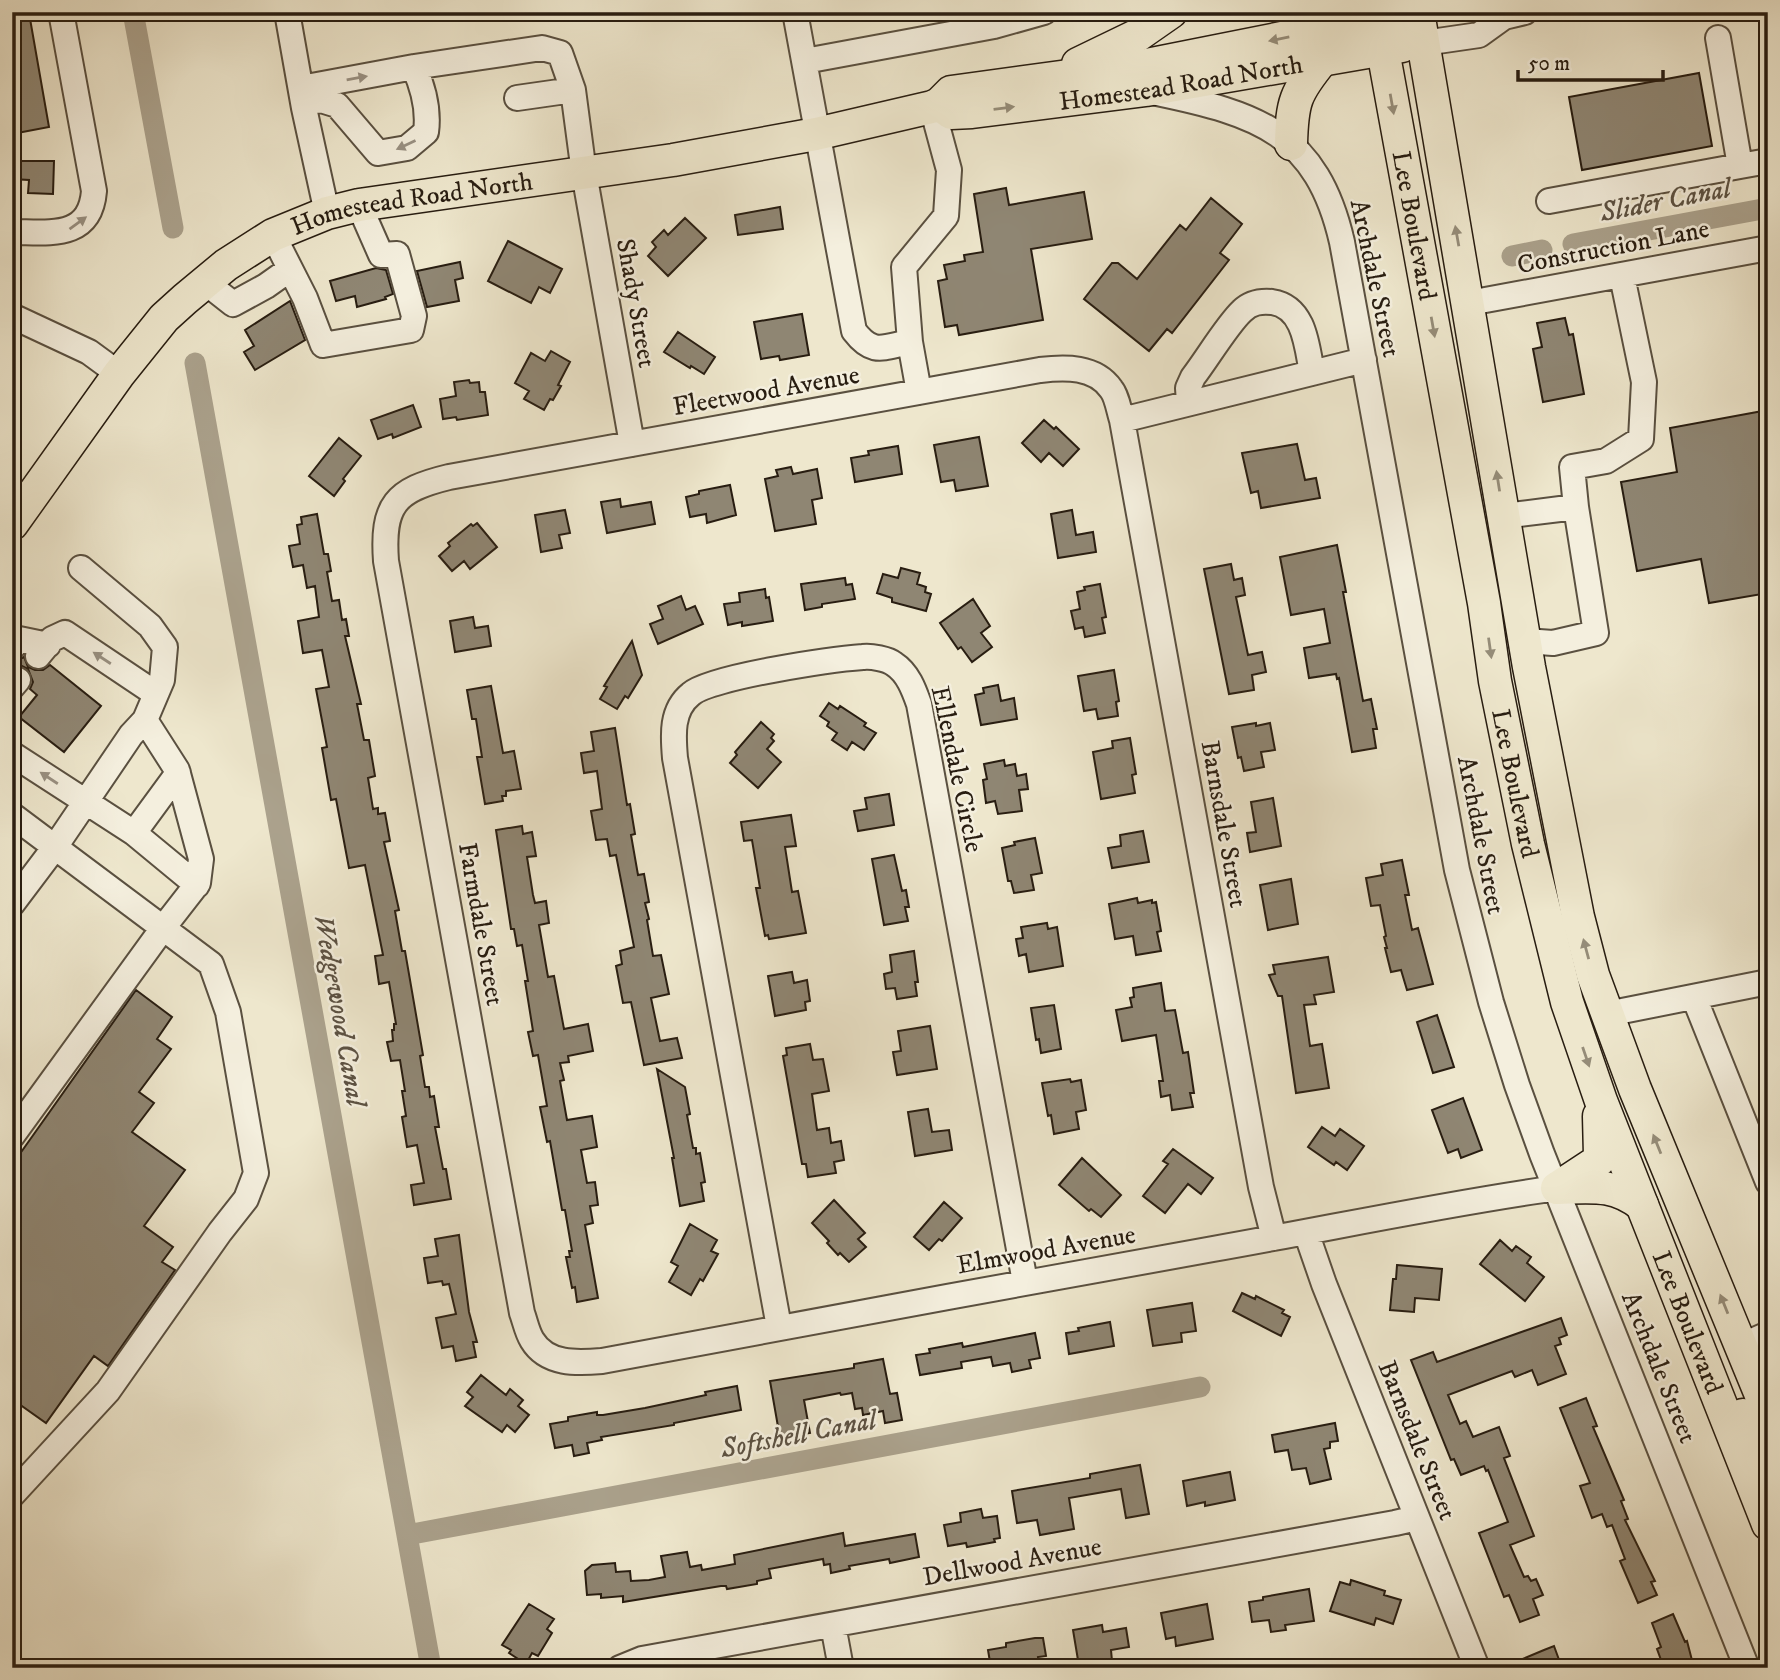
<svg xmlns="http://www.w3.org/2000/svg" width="1780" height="1680" font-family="'IM FELL DW Pica',serif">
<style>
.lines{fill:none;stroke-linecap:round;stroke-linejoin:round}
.canal{stroke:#aba28d;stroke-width:21}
.building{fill:#8f8673;stroke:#281d11;stroke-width:2}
.minor-casing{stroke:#5a5040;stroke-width:28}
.major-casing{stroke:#281d11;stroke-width:35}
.minor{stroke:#f4efde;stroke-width:24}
.major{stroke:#eee7cd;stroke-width:32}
.oneway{fill:#958c78}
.oneway2{fill:#989082}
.labels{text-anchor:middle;stroke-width:5;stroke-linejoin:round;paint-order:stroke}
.street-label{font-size:26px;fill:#281d11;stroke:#f4efde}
.water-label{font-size:28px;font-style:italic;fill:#5c5243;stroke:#f4efde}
</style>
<rect width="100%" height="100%" fill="#eee7cd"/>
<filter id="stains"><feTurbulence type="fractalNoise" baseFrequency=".00286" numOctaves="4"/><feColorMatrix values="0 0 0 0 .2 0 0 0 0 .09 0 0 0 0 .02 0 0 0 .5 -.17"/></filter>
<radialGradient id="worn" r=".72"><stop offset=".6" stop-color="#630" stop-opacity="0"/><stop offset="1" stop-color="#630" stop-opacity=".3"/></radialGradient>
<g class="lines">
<path class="canal" d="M133,12L173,228
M1573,244L1768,208
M1512,256L1542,250
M195,363L431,1668
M407,1535L1200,1387"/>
</g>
<path class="building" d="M29,13L49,127L12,134V16Z
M1699,73L1712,146L1582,170L1569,97Z
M12,161H54L53,194L28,193L29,180L12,179Z
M1006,188L1009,205L1084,192L1092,239L1031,249L1043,320L959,335L957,325L945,327L938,281L947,279L944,265L965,261L964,255L983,252L974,194Z
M1211,198L1242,224L1220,253L1229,260L1172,333L1167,329L1149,351L1084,299L1112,263H1118L1137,279L1180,225L1186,230Z
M780,207L783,229L738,235L735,215Z
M685,218L706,238L668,276L648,256L656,247L652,242L664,230L668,235Z
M508,241L562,269L550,293L539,287L531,303L488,281Z
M460,262L463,278L455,280L459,301L427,307L417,271Z
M376,268L386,270L393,294L385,297L386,299L357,307L355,296L336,301L330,281Z
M290,301L305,340L255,370L244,352L254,346L245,330Z
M802,314L809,355L780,360L779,356L761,359L754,322Z
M1565,318L1569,335L1573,334L1584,394L1543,402L1533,349L1542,347L1537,323Z
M678,332L715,357L704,374L691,366L690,368L664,352Z
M551,351L570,362L558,385L561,386L553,400L550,399L544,410L524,399L529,391L515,383L531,353L545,361Z
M469,380L470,383L479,382L480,392H485L488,415L457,420L456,417L443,419L440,399L456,396L454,382Z
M413,405L421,427L393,438L392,434L378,439L371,420Z
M1768,410V593L1709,603L1701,559L1637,571L1621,482L1677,472L1670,428Z
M1044,420L1054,429L1056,427L1079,449L1063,466L1049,453L1041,462L1022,443Z
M979,437L988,486L956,491L954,480L941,482L934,445Z
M339,438L361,456L343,479L345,481L334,496L309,476Z
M1297,444L1305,480L1316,478L1320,498L1261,508L1258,491L1251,493L1242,453Z
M898,446L902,474L855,482L851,458L869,455L868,451Z
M791,467L793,474L817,469L822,498L812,500L816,524L775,531L765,479L778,476L776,470Z
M730,485L736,515L707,523L706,514L690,517L686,497L699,494V491Z
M620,499L621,507L651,502L655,524L607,533L601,502Z
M565,510L570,533L559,535L562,548L541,552L535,515Z
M1072,510L1076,535L1093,532L1096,552L1058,558L1051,514Z
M317,514L324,554H328L331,571L327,572L332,601L339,600L342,620L346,619L349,636H345L361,704H357L364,740H369L375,776L368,778L373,809L378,808V814L385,813L390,841L384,842L399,910L395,911L402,951H405L423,1055L420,1056L425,1087H429L430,1097L434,1096L439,1127H435L443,1169H446L451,1199L414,1205L411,1185L424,1183L417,1145L407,1147L402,1117L406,1116L402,1091H405L400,1060L391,1061L387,1042L393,1041L392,1030H394V1024H396L389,982L379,984L375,956L383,955L365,865L349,868L336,799L331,800L322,748L327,747L316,689L329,687L322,650L303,653L298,621L319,617L315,586L307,588L303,565L293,567L289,546L300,544L297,525L302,524L301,517Z
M477,523L497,547L470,569L464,561L452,571L439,556L450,546L448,543L471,524L473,526Z
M1337,545L1346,592H1343L1363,701L1371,699L1377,729H1373L1376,748L1352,752L1339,678L1337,679L1336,674L1309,678L1304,648L1330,643L1324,609L1291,615L1280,557Z
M1231,564L1234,580L1242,578L1245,595L1236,597L1248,655L1262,652L1266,672L1252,675L1254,690L1229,694L1204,569Z
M901,568L920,573L917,584L926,587L925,592L931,594L926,611L892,602V598L877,593L883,574L898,578Z
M845,578L846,585L852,584L855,599L822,604V607L805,610L801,584Z
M1100,584L1106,617L1102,618L1105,633L1085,637L1083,627L1075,629L1071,611L1080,609L1077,592L1085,590L1084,587Z
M765,589L766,598L769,597L773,621L742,626V622L728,625L724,604L740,602L739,593Z
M681,596L686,610L695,606L703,624L658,644L650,624L663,619L658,606Z
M973,599L990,626L981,633L992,647L972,662L961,647L958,649L940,623Z
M473,617L475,628L488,626L491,646L455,652L450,621Z
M632,641L642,675L628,698L625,696L617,709L600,699L607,687L604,686Z
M24,657L28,667L35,670H43L50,665L101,706L64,752L19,717L37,695L30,689L33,682L28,669L20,665L12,666V663Z
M1114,670L1119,701L1116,702L1118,716L1098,719L1096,709L1084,711L1078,676Z
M998,685L1001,701L1014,698L1017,719L981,725L975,695L984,693L983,688Z
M491,686L503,753L514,751L521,789L506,791V796H502L503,801L485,804L477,757H482L476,719H472L467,690Z
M829,703L838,709L840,706L866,723L864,726L876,733L864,750L852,742L847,750L832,740L837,733L827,726L829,722L820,716Z
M761,722L774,734L771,738L774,741L767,749L781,762L758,788L730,763L737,755L735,752Z
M1256,723V726L1270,723L1275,750L1261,752L1264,767L1244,771L1241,757L1238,758L1232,727Z
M615,728L627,805L630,804L635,834L631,835L638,875L644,874L649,902L645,903L649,919L647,920L653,956L661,955L669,994L651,998L660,1041L677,1038L682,1058L644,1065L631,1002L623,1003L616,966L622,964L620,951L634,947L616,855L610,856L607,839L596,840L591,811L602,809L597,771L584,773L581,753L594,751L591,732Z
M1130,738L1136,774L1132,775L1135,793L1101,799L1093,752L1113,748L1112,741Z
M1004,760L1005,766L1015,764L1017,776L1026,774L1028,789L1019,790L1022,811L998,814L995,801L986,803L983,780L987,779L984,764Z
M889,794L894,825L858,831L854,811L867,809L865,798Z
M1273,798L1281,846L1250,852L1247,833L1256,832L1251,802Z
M791,815L796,846L785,847L792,892L798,891L806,933L769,939L768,935L765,936L756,888H760L752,840L744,841L741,822Z
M522,826L523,834L532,832L536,856L527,857L533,895L535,903L546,901L549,923L539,925L548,977L554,976L564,1029L588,1024L593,1051L568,1056L569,1062L560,1063L564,1080L560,1081L567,1120L592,1116L597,1147L581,1150L587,1183L595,1182L598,1205L590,1206L593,1223L585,1225L598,1298L577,1302L575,1287L572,1288L566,1257H570L569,1251H572L565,1210H562L550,1141L547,1142L540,1107L547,1106L538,1055L533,1056L528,1032L533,1031L525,981H528L522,945L517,946L514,929H511L496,830Z
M1143,831L1149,862L1112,868L1108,848L1121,846L1120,835Z
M1035,838L1042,873L1031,875L1034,890L1014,893L1011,881H1008L1002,848L1015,845L1014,842Z
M894,855L902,891L906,890L909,907H905L908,921L884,925L872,859Z
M1402,860L1409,895H1405L1412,930L1418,928L1433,984L1407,990L1401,970L1391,972L1385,948H1387L1384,937L1386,936L1380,905L1371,906L1366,878L1383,875L1381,864Z
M1291,879L1298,924L1268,930L1260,885Z
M1137,898L1138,903L1152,900V903L1156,902L1161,931L1157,932L1161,951L1136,955L1133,936L1115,939L1109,904Z
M1047,923L1048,929L1057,927L1063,966L1029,972L1026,954L1019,956L1016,939L1023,938L1021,927Z
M914,951L918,982H915L917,996L897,999L895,988L886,989L884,974L892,972L890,955Z
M1328,957L1334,992L1314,995L1316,1004L1304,1005L1310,1046L1322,1044L1329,1088L1296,1093L1282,996H1278L1269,975L1275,974L1273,965Z
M792,972L794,983L807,980L810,1001L805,1002L806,1010L775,1016L768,976Z
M1161,983L1165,1011L1175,1010L1183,1053L1188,1052L1194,1093H1190L1193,1107L1172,1110L1170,1095L1161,1097L1159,1081H1163L1156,1035L1122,1041L1116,1010L1132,1007L1130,998L1134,997L1133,988Z
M136,990L172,1017L157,1039L171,1049L139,1092L154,1103L132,1132L185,1170L144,1226L173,1247L162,1262L175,1270L108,1366L94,1356L46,1423L12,1399V1165Z
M1054,1005L1061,1049L1041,1053L1039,1039L1036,1040L1031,1008Z
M1437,1015L1454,1067L1433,1073L1417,1022Z
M930,1026L937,1069L897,1075L893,1052L901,1051L898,1031Z
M810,1044L813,1060L823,1059L829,1091L812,1094L817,1130L829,1128L831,1143L841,1141L844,1160L834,1162L836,1173L808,1177L806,1164H802L783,1056L787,1055L786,1048Z
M657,1069L685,1087L690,1114L687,1115L693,1148H696V1154L700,1153L705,1182L701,1183L704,1201L680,1206L672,1158H674Z
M1070,1079L1071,1082L1081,1080L1086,1110L1076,1112L1079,1129L1054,1134L1051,1115L1048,1116L1042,1083Z
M1463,1098L1482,1150L1461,1158L1458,1149L1448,1153L1432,1110Z
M928,1109L932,1132L949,1130L952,1150L915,1156L908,1112Z
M1322,1127L1335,1136L1340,1129L1364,1146L1347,1170L1336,1162L1334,1165L1308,1147Z
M1173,1149L1213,1178L1201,1194L1188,1184L1165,1213L1143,1196L1168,1164L1163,1161Z
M1082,1158L1121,1195L1101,1217L1091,1209L1089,1211L1059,1185Z
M834,1200L865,1233L858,1239L866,1247L849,1262L840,1253L838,1255L827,1243L829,1241L812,1223Z
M944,1202L962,1218L942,1241L939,1239L929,1250L914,1237Z
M690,1224L717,1240L711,1251L718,1254L703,1281L700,1279L691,1295L669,1282L678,1266L671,1262Z
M459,1235L469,1312L477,1342H473L476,1357L456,1361L453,1346L442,1348L436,1318L456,1314L449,1284L443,1285L442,1281L428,1283L424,1258L438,1256L435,1239Z
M1500,1240L1512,1251L1516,1246L1531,1257L1527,1263L1544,1277L1525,1301L1480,1264Z
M1397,1265L1442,1269L1439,1300L1415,1298L1414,1312L1390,1310L1393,1279H1396Z
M1242,1293L1255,1299L1256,1296L1284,1310L1282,1313L1290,1317L1281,1336L1233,1311Z
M1192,1303L1196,1331L1181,1333L1182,1342L1153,1346L1147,1310Z
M1561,1318L1567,1335L1559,1338L1561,1344L1555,1346L1566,1374L1538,1385L1532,1370L1515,1377L1512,1371L1448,1395L1460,1424L1466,1421L1473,1437L1499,1427L1510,1456L1504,1458L1534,1536L1510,1545L1524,1577L1528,1576L1531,1581L1536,1579L1543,1595L1533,1599L1539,1615L1520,1622L1509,1595L1504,1597L1479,1533L1508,1522L1488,1470L1486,1471L1484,1466L1461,1475L1454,1459L1451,1460L1411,1360L1433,1352L1437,1362Z
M1110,1322L1114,1346L1069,1354L1066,1333L1079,1331L1078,1328Z
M1035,1333L1040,1358L1029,1360L1031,1368L1012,1372L1010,1363L993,1366L991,1357L961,1362L962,1368L920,1375L916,1355L930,1353L929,1349L962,1343L963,1347Z
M883,1359L890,1394L897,1393L902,1420L885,1423L883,1411L863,1415L862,1408L855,1409L852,1393L841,1395L840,1393L804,1400L810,1433L780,1438L770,1381L854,1368V1364Z
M481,1375L506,1395L510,1389L523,1400L518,1406L529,1415L515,1432L507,1425L502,1432L465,1406L473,1397L467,1392Z
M737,1386L741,1410L674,1423V1425L601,1437L602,1440L587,1443L589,1453L574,1456L572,1445L555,1448L550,1424L568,1421V1417L597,1412V1415H603L645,1408L706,1395L705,1392Z
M1586,1398L1597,1426L1593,1427L1624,1500L1621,1501L1628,1519L1625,1520L1655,1581L1651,1582L1657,1595L1638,1603L1620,1561L1625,1559L1612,1525L1607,1527L1602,1514L1592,1518L1580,1486L1590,1483L1560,1408Z
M1335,1423L1338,1441L1330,1442V1448L1324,1449L1331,1479L1310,1484L1306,1468L1292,1470L1288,1450L1275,1452L1272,1435Z
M1140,1465L1149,1514L1126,1518L1121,1489L1069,1498L1074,1529L1040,1535L1037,1520L1017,1523L1012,1491L1090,1478V1474Z
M1230,1472L1235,1500L1205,1506V1502L1187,1506L1183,1481Z
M981,1509L983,1518L997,1516L1000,1538L994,1539L995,1542L967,1547L966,1543L948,1546L944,1525L961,1522L960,1513Z
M843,1533L845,1546L915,1534L919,1557L890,1563L889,1559L849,1566L850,1569L831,1573L830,1564L824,1565L823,1559L769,1569L771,1578L757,1581V1584L727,1589L726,1586H721L623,1602V1596L601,1598V1594L587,1595L585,1571L592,1565L615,1563L616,1572L630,1571L631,1581L649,1580L665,1577L661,1556L687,1552L690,1567L701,1565L702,1570L735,1564L734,1555Z
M1351,1580L1385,1591L1384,1595L1401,1600L1393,1624L1376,1618L1374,1625L1330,1611L1340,1582L1350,1585Z
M1309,1589L1314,1621L1285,1625L1286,1630L1271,1632L1269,1620L1252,1622L1249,1602L1263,1600V1597Z
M529,1604L554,1619L547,1629L552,1633L538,1656L532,1653L526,1664L509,1653L511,1650L502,1645Z
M1207,1604L1213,1639L1176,1646L1175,1637L1166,1639L1161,1613Z
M1673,1614L1685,1642L1687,1641L1694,1668H1664L1657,1649L1661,1647L1652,1623Z
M1102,1625L1103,1632L1126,1628L1129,1647L1111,1650L1112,1661L1079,1666L1073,1630Z
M1035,1638H1043L1046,1656L1038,1657L1040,1668H991L988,1650L1006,1647V1643Z
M1554,1646L1562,1668H1501L1544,1650Z"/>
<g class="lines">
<g class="minor-casing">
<path id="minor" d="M287,12L304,108L327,213
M795,12L854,331C873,356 883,347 910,342
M1718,38L1740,166L1768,161
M1424,43L1479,35L1504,17L1525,12
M805,61L994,26L1044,12
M301,88L414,67L542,48L560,53L573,90L584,173L632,444
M1157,93C1258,114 1317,133 1342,242L1457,870L1491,1002L1517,1085L1542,1154L1747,1668
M517,98L573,90
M303,102L321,100L337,105L378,153L407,148L426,132C429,110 423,87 414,67
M1549,201L1740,166
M12,232C49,232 90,240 94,191L61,12
M273,235L305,298L323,345L411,330L414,316L397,254L381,255L359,205
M205,282L233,304L266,286L290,269
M1469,303L1768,248
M12,316L89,352L119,374
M919,392L910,342L904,267L946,216L949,170L932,107
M1189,403L1188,388L1193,377C1207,359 1227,325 1242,311C1251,302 1261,301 1272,302C1305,307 1307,347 1312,373
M1122,420L1364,360
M1576,507L1572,467L1606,461L1641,439L1644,382L1622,276
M1504,516L1576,507L1596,633L1553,643L1525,641
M81,568L150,626L165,647L162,680L145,720
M12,648L19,639L48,645
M38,656L52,639L65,633L156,694
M12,687L18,680
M12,754L134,833L178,773
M12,815L211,964L228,1012L256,1173L246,1199L220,1232L108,1391L12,1495
M134,833L197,885
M12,904L55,847L131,735L145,720L177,770L201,859L198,883L163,928L12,1136
M1694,997L1768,1182
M1607,1014L1768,982
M1306,1232L1324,1284L1477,1668
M1274,1238L1261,1187L1122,420C1119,411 1117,396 1111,389C1095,366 1065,367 1040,370L449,477C395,490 382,505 386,561L522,1313C525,1321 527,1332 532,1340C547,1365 577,1363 602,1361C806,1322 1009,1286 1213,1249C1327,1229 1442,1204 1557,1188
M779,1327L675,758C673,735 671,710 691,694C710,677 833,659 863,657C871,656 888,659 894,664C908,673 914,690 919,704L1025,1282
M1741,1346L1768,1334
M833,1625L841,1668
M620,1668L642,1659L1395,1523L1417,1518"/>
</g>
<g class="major-casing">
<g id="major">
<path id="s1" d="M1376,12L1484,603L1495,681L1528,844L1567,1002L1601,1101L1768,1524"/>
<path d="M1418,12L1529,667L1578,917L1593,975L1635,1089L1768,1412"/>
<path d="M1078,64L1138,35L1171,12"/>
<path id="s2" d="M939,104L951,113L972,112L1146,90L1402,46"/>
<path d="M1291,144C1292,102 1295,93 1322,60"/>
<path id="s3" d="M12,524L119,374L164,318L185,299L226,265L273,235L327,213L359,205L673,160L816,134L932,107L939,104L951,92L1142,66L1377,19L1418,13"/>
<path d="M1557,1188L1598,1161L1600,1156L1599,1116"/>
<path d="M1558,1188C1592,1187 1614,1183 1642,1205"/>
<path d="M1743,1415L1761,1452L1768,1454"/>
</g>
</g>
<use href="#minor" class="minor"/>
<use href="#major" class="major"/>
</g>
<defs><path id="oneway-solid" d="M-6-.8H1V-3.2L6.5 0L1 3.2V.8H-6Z" transform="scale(1.75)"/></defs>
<g class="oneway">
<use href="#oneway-solid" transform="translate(1279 39) rotate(169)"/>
<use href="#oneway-solid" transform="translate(1392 104) rotate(80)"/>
<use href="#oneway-solid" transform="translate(1004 108) rotate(-7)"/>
<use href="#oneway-solid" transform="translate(1457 236) rotate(-100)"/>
<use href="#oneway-solid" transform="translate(1433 327) rotate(80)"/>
<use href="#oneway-solid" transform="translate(1498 481) rotate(-99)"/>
<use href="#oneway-solid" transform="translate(1490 648) rotate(82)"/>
<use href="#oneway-solid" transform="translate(1586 949) rotate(-105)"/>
<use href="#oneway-solid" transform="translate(1586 1057) rotate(71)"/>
<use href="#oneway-solid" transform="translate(1657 1144) rotate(-112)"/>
<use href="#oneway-solid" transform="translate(1724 1304) rotate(-112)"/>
</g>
<g class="oneway2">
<use href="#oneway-solid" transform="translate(357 78) rotate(-10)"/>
<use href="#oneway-solid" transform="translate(406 145) rotate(155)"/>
<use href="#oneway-solid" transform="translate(78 223) rotate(-36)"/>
<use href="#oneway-solid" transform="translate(102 658) rotate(-147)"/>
<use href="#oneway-solid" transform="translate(49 778) rotate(-147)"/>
</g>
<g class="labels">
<g class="street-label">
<text dy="9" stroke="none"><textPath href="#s2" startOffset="247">Homestead Road North</textPath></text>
<text dy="9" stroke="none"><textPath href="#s3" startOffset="537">Homestead Road North</textPath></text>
<text dy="9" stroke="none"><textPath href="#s1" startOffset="217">Lee Boulevard</textPath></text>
<text transform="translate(1613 246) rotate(-11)" y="9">Construction Lane</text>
<text transform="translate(1376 278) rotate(78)" y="9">Archdale Street</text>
<text transform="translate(637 303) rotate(80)" y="9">Shady Street</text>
<text transform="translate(766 390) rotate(-10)" y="9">Fleetwood Avenue</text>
<text transform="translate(958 769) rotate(78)" y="9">Ellendale Circle</text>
<text dy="9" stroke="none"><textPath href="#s1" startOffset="784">Lee Boulevard</textPath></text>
<text transform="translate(1225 824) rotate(80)" y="9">Barnsdale Street</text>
<text transform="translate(1482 835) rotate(79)" y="9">Archdale Street</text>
<text transform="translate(482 924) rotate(80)" y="9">Farmdale Street</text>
<text transform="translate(1046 1249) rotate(-10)" y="9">Elmwood Avenue</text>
<text dy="9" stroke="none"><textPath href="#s1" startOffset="1351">Lee Boulevard</textPath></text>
<text transform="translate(1660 1367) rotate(68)" y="9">Archdale Street</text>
<text transform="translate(1418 1440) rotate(68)" y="9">Barnsdale Street</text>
<text transform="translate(1012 1561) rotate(-10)" y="9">Dellwood Avenue</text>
</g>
<g class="water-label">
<text transform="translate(1665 199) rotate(-11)" y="10">Slider Canal</text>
<text transform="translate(341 1010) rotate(80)" y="10">Wedgewood Canal</text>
<text transform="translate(798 1433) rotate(-11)" y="10">Softshell Canal</text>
</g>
</g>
<rect width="1780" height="1680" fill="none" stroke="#eee7cd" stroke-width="42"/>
<rect x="14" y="14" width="1752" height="1652" fill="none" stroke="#281d11" stroke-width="3.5"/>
<rect x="21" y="21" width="1738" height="1638" fill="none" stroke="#281d11" stroke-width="2"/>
<path d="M1518 70v10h145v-10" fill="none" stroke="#281d11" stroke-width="3.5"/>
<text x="1528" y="70" font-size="21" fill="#281d11" stroke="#f4efde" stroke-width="5" paint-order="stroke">50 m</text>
<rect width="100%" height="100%" filter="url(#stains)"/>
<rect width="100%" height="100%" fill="url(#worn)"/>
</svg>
